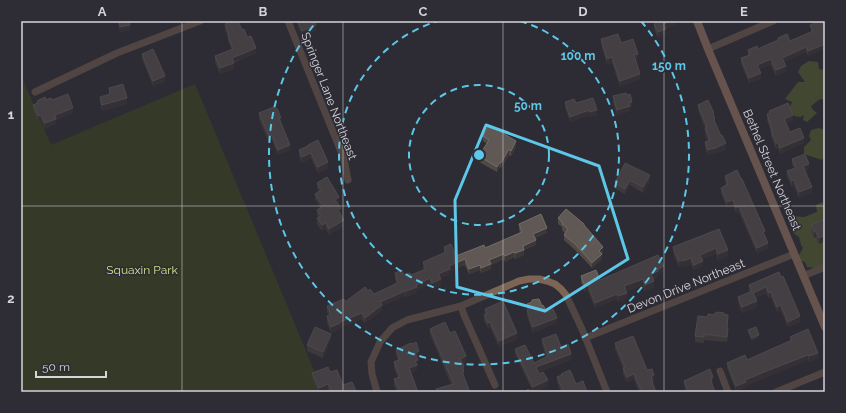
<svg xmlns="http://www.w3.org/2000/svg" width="846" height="413" font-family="Raleway,sans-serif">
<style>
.green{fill:#3f4b19}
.forest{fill:#59692c}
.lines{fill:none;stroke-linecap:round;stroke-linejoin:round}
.street{stroke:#7d6555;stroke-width:7}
.secondary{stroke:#aa836a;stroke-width:8}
.wall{fill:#514944}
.shaded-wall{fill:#3d3737}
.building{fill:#5f5854;stroke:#726c69}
.marked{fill:none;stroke:#5cc7e8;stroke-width:3;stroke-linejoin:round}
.grid{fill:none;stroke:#d5d4d9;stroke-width:1;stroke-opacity:0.55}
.ring{fill:none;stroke:#5cc7e8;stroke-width:2;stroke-dasharray:7 5}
.labels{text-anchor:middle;stroke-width:3;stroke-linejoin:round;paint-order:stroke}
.street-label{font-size:12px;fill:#d5d4d9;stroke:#2e2c34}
.park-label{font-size:12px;fill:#cce58b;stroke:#2e2c34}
.centre{fill:#5cc7e8;stroke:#2e2c34;stroke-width:2}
.ring-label{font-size:12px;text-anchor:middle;font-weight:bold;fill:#5cc7e8;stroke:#2e2c34;stroke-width:3;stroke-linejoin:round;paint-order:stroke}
.neatline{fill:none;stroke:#d5d4d9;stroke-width:1.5}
.grid-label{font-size:13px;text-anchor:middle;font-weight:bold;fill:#d5d4d9}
</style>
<rect width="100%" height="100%" fill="#2e2c34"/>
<path class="green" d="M21,75L51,145L195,84L323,392H21Z"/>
<path class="forest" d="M809,61L818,62L819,69L825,70V100L820,99L811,106L812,109L817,113L807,122L803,120L804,115L800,117L794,116L789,109L792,102L785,99L798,82H805L798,72L801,66Z
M819,128L825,130V156H824L822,160L804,154V147L811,140L809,136L811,130Z
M822,202L825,207V269L807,267L805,262L801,261L799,255L803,248L801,245L799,237L793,233L791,222L794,216L804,217L817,212L816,205Z"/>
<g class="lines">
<path class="street" d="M288,21L344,159L348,180
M708,49L773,21
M35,92L117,53L200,21
M803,276L825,267
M461,306L464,315L495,385
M585,338L794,254
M720,371L728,392
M377,392L372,374L371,362L380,342L392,328L407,320L461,306L519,281L529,279H539L547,281L555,284L561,289L566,295L582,329L607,392
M776,392L825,372"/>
<path class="secondary" d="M697,21L708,49L825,327"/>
</g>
<path class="wall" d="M110,21H129L130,30L120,32L118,23Z
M296,21H322L315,24L316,31L302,36Z
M658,21H676V24L666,28V34L658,38L654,29V24L658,22Z
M819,21L808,56L806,52L784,62L786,71L776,76L771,65L759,69L761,79L749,83L741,64V58L748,56V50L758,49L778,40V38L790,41L811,32L810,25Z
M225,24L242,30L247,37L256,53L234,63V69L220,74L215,62V56L232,50L228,41V38L225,30Z
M601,39L621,43L638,59L635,60L640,79L620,87L612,63L607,64L601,44Z
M142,54L165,82L153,86L142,59Z
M109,88L127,104L102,111L100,102V97L109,94Z
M613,96L632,108H630V111L617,115L613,102Z
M46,100H52L73,113L56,120V124L45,129L41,120L38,122L33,111V105L37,104V101Z
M565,102L576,103L597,115L589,117V115L570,122L565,107Z
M698,105L714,115L715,123L726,149L713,155V153L708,155L705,148V142L708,141L705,134V128L698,110Z
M769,111L793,120L786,123L790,132L804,143L780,154L778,148L776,149L771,136V131L767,120V114H769Z
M259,113L281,123L290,150L278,155L272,140L269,142L259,119Z
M483,136L516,147L511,156L509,155L501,168L500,167L497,172L479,162V156L487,144L483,141Z
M308,145L328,168L318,173L311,158L302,163L299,156V150L308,146Z
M792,159L809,169L805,171L812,192L799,198L794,186L792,187L787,177V171L794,168L792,165Z
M650,175V181L643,193L630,185L625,194L615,189V183Z
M725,176L765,235L768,248L757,253L739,212L736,213L733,205L727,208L721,193V188L726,185L725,181Z
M317,183L339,203L338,204L341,214H340L344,226L329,235L326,229L322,231L317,224V218L318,217L317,215V210L320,207L315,199V194L319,192L317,188Z
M558,218L584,226L603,252L602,254V259L592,268L575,250L564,240V235L565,233L562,230V227L558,224Z
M825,219V241L819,244L816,237L814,238L811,230V225Z
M519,224L547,233L535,238L536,245L524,250V255L515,259L514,257L505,262L504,259L491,265V269L481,273L480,270L469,274L465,265L450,271V274L440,278L441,285L432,288L430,284L417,290V292L406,297L405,296L382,306V310L365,323L362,319L340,328V329L331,333L327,322V316L329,315L327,312V306L345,302L368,291L374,294L396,283L395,279V273L404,275H411L424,270L423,268V262L444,253V247L456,256L485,248L520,233L519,229Z
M719,229L728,256L718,260L716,254L702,259L703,266L694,270L691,264L684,267V265L679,267L673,253V247Z
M664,271L658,274V276L653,279L654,287L645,291L643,285L626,291L627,298L618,302L617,299L595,308L588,291L585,292L581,282V276L600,280Z
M779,272L800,322L788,327L781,311L777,312L771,297L769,298L766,293L756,298L757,307L742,313L738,302V297L750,292L749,291V285Z
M527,304L542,306L557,323L533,333L527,316Z
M485,309L517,339L499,347L490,327L488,328L484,321Z
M724,314L728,321L727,329L728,335L727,342L704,340V343L695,342V336L708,317L714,315Z
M430,329L450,333L466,362L463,363L464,366V376L469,392H436V389L451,384L430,334Z
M748,330L759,338L752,341L748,333Z
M790,337L818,358L809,362L808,360L764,378L746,386V387L736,391L727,368V363L747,360L790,341Z
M331,339L323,358L307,351V345Z
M542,339L561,347L571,360L539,372L548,386L535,392H533L515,354V349L534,363L546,357L542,344Z
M615,343L647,370L654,381L653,382V384L656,392H639L634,379L627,382L623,374V368L615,349Z
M396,350L419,356L417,357L418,366H417V370L411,373L418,392H397L394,385V379L398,378L394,368V362L398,360L396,355Z
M330,372L343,385L356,392H329L328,390L322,392H318L312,378V373Z
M561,374L576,384L587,392H561L557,382V377L561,375Z
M684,381L713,382L712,385L715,392H686L684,386Z"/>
<path class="shaded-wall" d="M21,21H25L21,24Z
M313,21H322L313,25Z
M670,21H676V24L664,29V24Z
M130,25V30L120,32V27Z
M316,25V31L302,36V31Z
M666,29V34L658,38V32Z
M825,44V49L808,56V51Z
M806,47V52L782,63V58Z
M256,48V53L232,63V58Z
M638,54V59L634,61V55Z
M612,57V63L607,64V59Z
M771,59V65L757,70V65Z
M234,63V69L220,74V68Z
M786,66V71L776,76V70Z
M761,73V79L749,83V78Z
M640,74V79L620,87V81Z
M165,76V82L153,86V81Z
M127,98V104L102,111V105Z
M632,102V108H630V111L617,115V110L629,103Z
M73,108V113L56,120V124L45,129V123L55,115Z
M589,110V115L570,122V117Z
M597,110V115L589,117V112Z
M41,115V120L38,122V116Z
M793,115V120L784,124V119Z
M272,135V140L269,142V136Z
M804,138V143L780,154V148Z
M516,141V147L511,156V151Z
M726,143V149L713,155V149Z
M776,143H778V148L776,149Z
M290,145V150L278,155V150Z
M713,148V153L708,155V150Z
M509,149V155L501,168V163Z
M311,153V158L302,163V157Z
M328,162V168L318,173V167Z
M500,162V167L497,172V167Z
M809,164V169L803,171V166Z
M650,175V181L643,193V187Z
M630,180V185L625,194V189Z
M794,180V186L792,187V181Z
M812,187V192L799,198V192Z
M339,197V203L335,205V200Z
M733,200V205L727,208V202Z
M739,206V212L736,213V208Z
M341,208V214L338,216V210Z
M344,220V226L329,235V229Z
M326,223V229L322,231V225Z
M547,228V233L533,239V234Z
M814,232H816V237L814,238Z
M825,235V241L819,244V238Z
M536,240V245L524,250V255L515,259V253L523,246Z
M768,243V248L757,253V248Z
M603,247V252L599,256V251Z
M716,248V254L700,260V255Z
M728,250V256L718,260V254Z
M514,252V257L505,262V256Z
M504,254V259L491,265V269L481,273V268L489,260Z
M602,254V259L592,268V263Z
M691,258V264L684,267V261Z
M465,259V265L450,271V274L438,279V274L449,266Z
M684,260V265L679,267V261Z
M703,261V266L694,270V265Z
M480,265V270L469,274V269Z
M664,266V271L658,274V276L651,279V274L658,269Z
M430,278V284L417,290V292L406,297V291L416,285Z
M441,279V285L432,288V283Z
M643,279V285L624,292V286Z
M654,281V287L645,291V285Z
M588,285V291L585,292V286Z
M766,287V293L753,299V293Z
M405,291V296L382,306V310L365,323V318L380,302Z
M771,292V297L769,298V293Z
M627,293V298L618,302V296Z
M617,294V299L595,308V303Z
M757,301V307L742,313V307Z
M781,305V311L777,312V307Z
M362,313V319L340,328V329L331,333V327L340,322Z
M800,316V322L788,327V322Z
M557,318V323L533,333V327Z
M490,322V327L488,328V323Z
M517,333V339L499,347V341Z
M331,334V339L323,358V352Z
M759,335V338L752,341V338Z
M419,351V356L415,358V353Z
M818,353V358L809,362V356Z
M571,354V360L536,373V367Z
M808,355V360L746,386V387L736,391V386L745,380Z
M466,356V362L460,364V359Z
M418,360V366H417V370L409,374V368L415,361Z
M634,374V379L627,382V377Z
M654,375V381L653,382V387L651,377Z
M713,377V382L712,386L711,381V378Z
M548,380V386L535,392H533V387Z
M328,384V390L322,392H319V388Z"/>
<path class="building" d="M119,21H129L130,25L120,27Z
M233,21H238L242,30L244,29L247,37L251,36L256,48L232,58L234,63L220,68L215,56L233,49L228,36L229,35L225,24Z
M298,21H314L316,25L302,31Z
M660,21H670L664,24L666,29L658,32L654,24Z
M819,21L821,24L825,22V44L808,51L806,47L782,58L786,66L776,70L771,59L757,65L761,73L749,78L741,58L750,55L748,50L757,46L758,49L778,40V38L787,34L790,41L813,31L810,25Z
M618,34L621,43L633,39L638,54L634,55L640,74L620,81L612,57L607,59L601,39Z
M153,49L165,76L153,81L142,54Z
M123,84L127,98L102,105L100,97L110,94L109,88Z
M626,93L627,95L630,94L632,102L629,103L630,106L617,110L613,96Z
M68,94L73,108L55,115L56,119L45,123L41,115L38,116L33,105L38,103L37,101L45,97L46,100L51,98L52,100Z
M593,98L597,110L589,112V110L570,117L565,102L574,99L576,103Z
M708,100L714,113L713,114L715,119L714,120L721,136L722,135L726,143L713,149V148L708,150L705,142L710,140L705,128L707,127L698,105Z
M788,103L793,115L784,119L790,132L800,128L804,138L780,148L778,143H776L771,130H772L767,114L770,113L769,111Z
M274,107L275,109L277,108L281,118H279L290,145L278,150L272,135L269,136L259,113Z
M489,125L516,141L511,151L509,149L501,163L500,162L497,167L479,156L489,140L483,136Z
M318,140L328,162L318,167L311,153L302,157L299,150L308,146V145Z
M805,154L809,164L803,166L812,187L799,192L794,180L792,181L787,171L796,168L792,159Z
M625,163L650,175L643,187L630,180L625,189L615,183Z
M737,170L741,179H742L765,231L763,232L768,243L757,248L739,206L736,208L733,200L727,202L721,188L728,184L725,176Z
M327,177L339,197L335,200L341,208L338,210L344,220L329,229L326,223L322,225L317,218L321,216L317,210L323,206L315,194L321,190L317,183Z
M566,209L584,224V225L603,247L599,251L602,254L592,263L575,244L564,235L568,229L562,224L563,223L558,218Z
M541,214L547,228L533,234L536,240L523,246L524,250L515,253L514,252L505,256L504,254L489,260L491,264L481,268L480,265L469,269L465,259L449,266L450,269L438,274L441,279L432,283L430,278L416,285L417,287L406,291H405L380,302L382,305L365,318L362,313L340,322V323L331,327L327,316L331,314L327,306L344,299L345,302L365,287L368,291L370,289L374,294L398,283L395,273L402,270L404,275L410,273L411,275L426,269L423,262L446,252L444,247L451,244L456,256L484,245L485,248L522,232L519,224Z
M825,219V235L819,238L816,232H814L811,225Z
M719,229L728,250L718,254L716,248L700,255L703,261L694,265L691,258L684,261V260L679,261L673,247Z
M658,255L664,266L658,269V271L651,274L654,281L645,285L643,279L624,286L627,293L618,296L617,294L595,303L588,285L585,286L581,276L596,270L600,280Z
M779,272L781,277L783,276L800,316L788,322L781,305L777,307L771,292L769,293L766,287L753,293L757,301L742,307L738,297L752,291L749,285Z
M539,299L542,306L543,305L547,312L553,309L557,318L533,327L527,310L529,309L527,304L532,302V300Z
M503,301L517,333L499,341L490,322L488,323L484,315L487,314L485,309Z
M716,312L724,313L723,314L728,315L727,329H728L727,337L704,334V337L695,336L698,316L708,317V314L714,315L715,313H716Z
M445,322L450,333L455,331L466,356L460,359L464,366L462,367L464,371L462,372L469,390H468L469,392H435L437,391L436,389L454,384L430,329Z
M315,327L331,334L323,352L307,345Z
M756,327L759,335L752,338L748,330Z
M808,329L818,353L809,356L808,355L764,372L745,380L746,382L736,386L727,363L745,355L747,360L792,340L790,337Z
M556,334L561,347L568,344L571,354L536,367L539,374L543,372L548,380L533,387L515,349L525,345L534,363L548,356L542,339Z
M633,336L647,370L652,369L654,375L651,377L653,381L652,382L656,392H642L634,374L627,377L623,368L625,367L615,343Z
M416,342L419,351L415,353L418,360L415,361L417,365L409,368L418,392H400L394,379L400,377L394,362L400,359L396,350L411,343L412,344Z
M328,367L330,372L337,370L343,385L352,382L356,391L353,392H332L328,384L319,388L312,373Z
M710,369L713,377L711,378L712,380L711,381L715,392H689L684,381Z
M570,370L576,384L583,381L587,392H564L557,377L562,375L561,374Z
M528,389L531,392H525Z"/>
<path d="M0 0H846V413H0ZM486,125L599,166L628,259L545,311L457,287L455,200Z" fill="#2e2c34" fill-opacity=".55" fill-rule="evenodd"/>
<path class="marked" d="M486,125L599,166L628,259L545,311L457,287L455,200Z"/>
<path class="grid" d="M182,21V392M343,21V392M503,21V392M664,21V392M21,206H825"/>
<g class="ring">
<circle cx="479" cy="155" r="70"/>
<path d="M520 21A140 140 0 1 1 438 21"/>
<path d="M641 21A210 210 0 1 1 317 21"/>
</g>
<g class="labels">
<g class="street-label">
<text transform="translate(329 96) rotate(69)" y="4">Springer Lane Northeast</text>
<text transform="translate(772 170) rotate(67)" y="4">Bethel Street Northeast</text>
<text transform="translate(686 286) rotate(-22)" y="4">Devon Drive Northeast</text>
</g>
<g class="park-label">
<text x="142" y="274">Squaxin Park</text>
</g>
</g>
<circle cx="479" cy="155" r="6" class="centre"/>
<g class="ring-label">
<text x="578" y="60">100 m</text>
<text x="669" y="70">150 m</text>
<text x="528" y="110">50 m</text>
</g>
<rect width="846" height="413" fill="none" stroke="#2e2c34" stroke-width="44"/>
<path d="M36 371v6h70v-6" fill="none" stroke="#d5d4d9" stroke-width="2"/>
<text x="42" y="371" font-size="12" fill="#d5d4d9" stroke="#2e2c34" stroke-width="3" paint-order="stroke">50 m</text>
<rect x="22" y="22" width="802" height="369" class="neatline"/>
<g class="grid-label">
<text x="102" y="16">A</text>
<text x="263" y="16">B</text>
<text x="423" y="16">C</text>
<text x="583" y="16">D</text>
<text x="744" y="16">E</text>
<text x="11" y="119">1</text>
<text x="11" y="303">2</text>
</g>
</svg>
